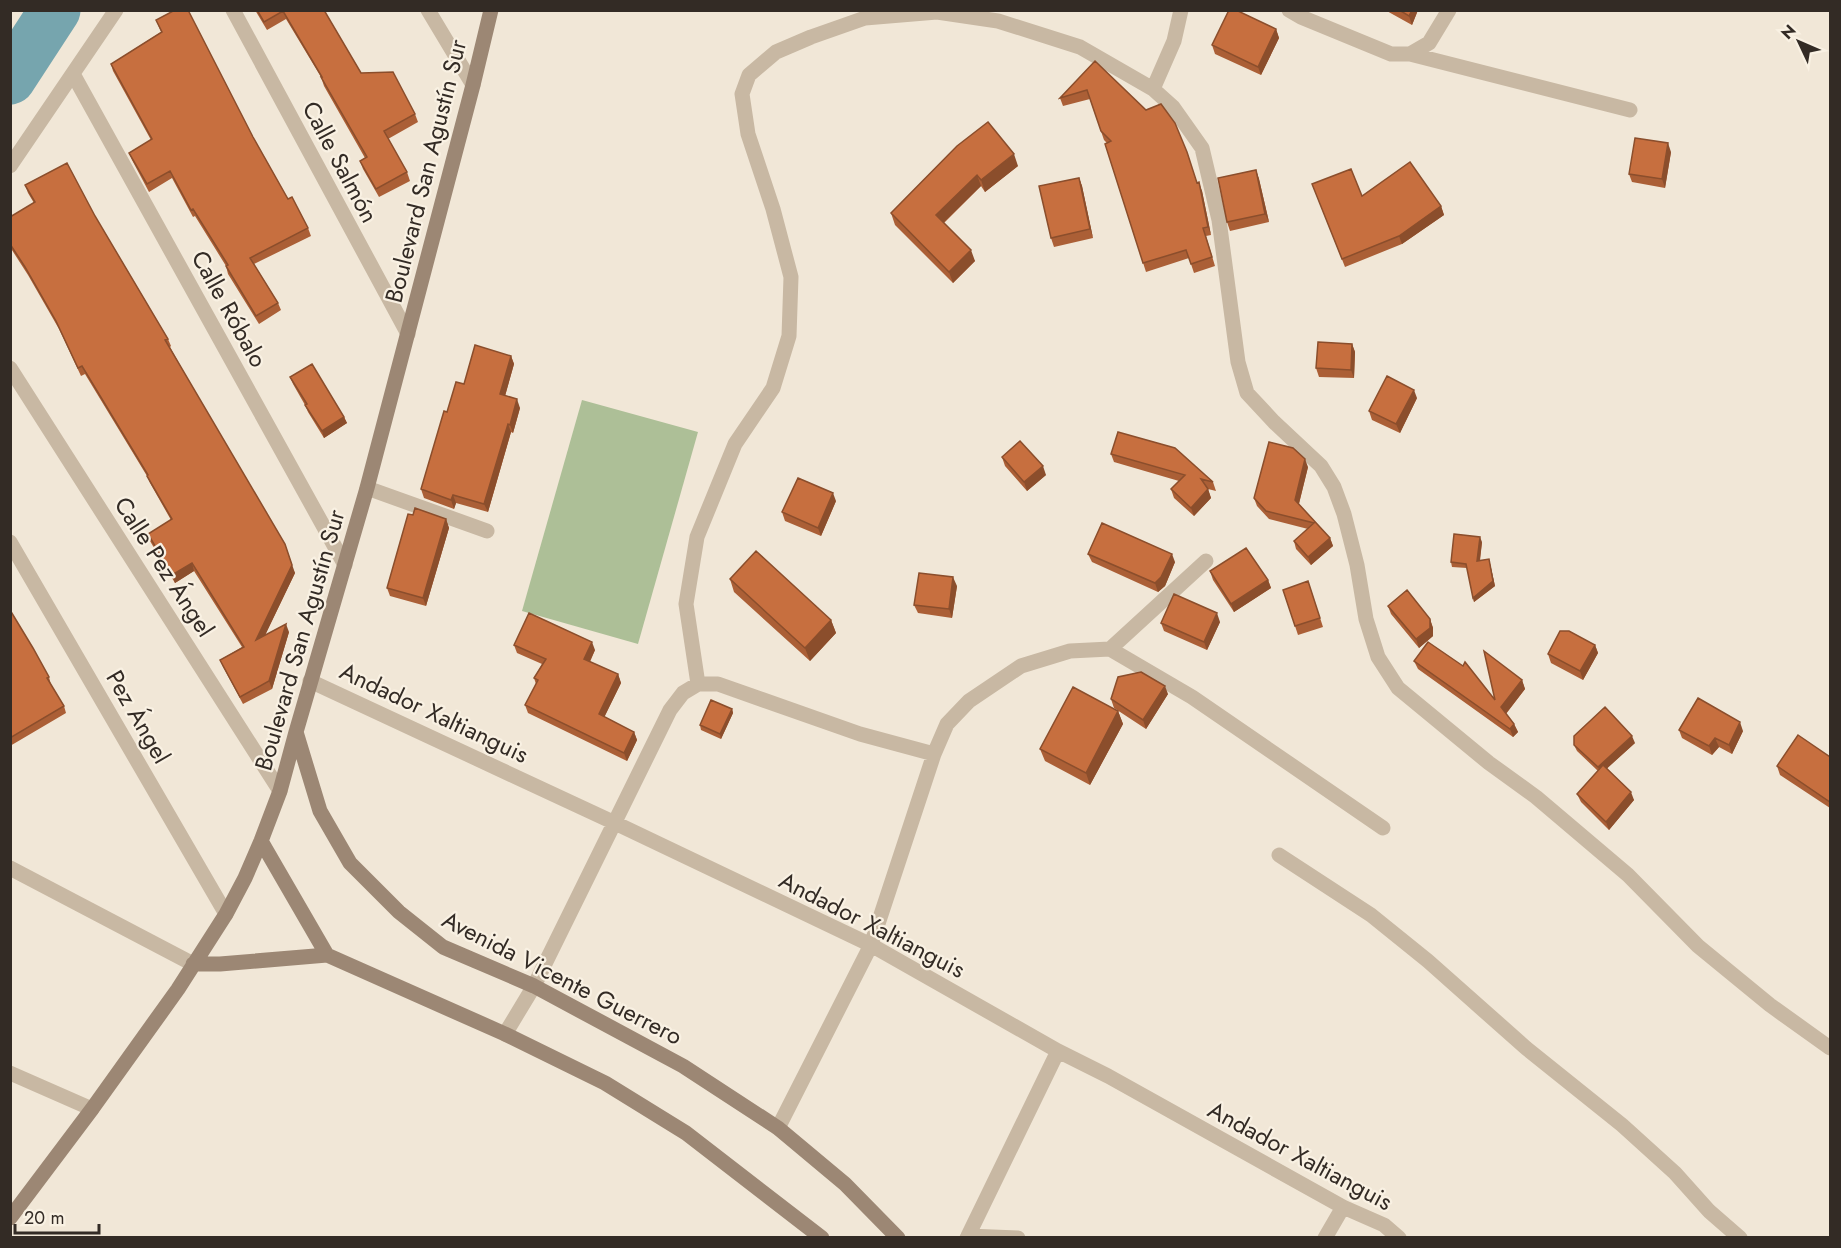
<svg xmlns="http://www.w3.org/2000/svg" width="1841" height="1248" font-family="Jost,sans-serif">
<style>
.green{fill:#adbf97}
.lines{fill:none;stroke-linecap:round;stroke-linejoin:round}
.river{stroke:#76a5ae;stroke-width:51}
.street{stroke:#c8b8a3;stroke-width:15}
.secondary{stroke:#9c8774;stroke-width:15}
.wall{fill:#ab5f36}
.shaded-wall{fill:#8b4e2c}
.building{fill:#c76f3f;stroke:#8b4e2c;stroke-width:1.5}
.labels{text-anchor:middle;stroke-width:4.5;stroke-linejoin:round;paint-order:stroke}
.street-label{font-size:24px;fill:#332b25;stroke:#f9f1e3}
</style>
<rect width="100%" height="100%" fill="#f1e7d7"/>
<path class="green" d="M582,400L698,432L638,644L522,611Z"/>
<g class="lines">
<path class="river" d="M10,79L55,10"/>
<path class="street" d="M233,10L408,334
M428,10L473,85
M1289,10L1301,17L1391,54H1410L1429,43L1449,10
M1410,54L1630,110
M73,74L345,565
M1153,89L1174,41L1181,10
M10,166L116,10
M10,368L280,791
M367,488L487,531
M10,542L226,914
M1110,649L1206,561
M310,681L615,823L871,945L1058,1051L1108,1076L1343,1207L1384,1225L1399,1238
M698,684L686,604L697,537L735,444L773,388L789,336L791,277L773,209L748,134L742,94L749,75L776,52L811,37L865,18L937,12L998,21L1080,47L1153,89L1173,107L1202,148L1219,220L1238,362L1247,393L1274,422L1321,466L1334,487L1344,514L1357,565L1366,619L1378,657L1398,688L1489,763L1536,797L1628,875L1698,946L1770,1005L1830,1048
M1279,855L1371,915L1428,961L1526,1048L1622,1125L1675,1173L1709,1211L1740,1238
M10,868L193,964
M505,1034L534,986L670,710L683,693L698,684H718L860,734L934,754
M10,1073L92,1109
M778,1128L871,945L934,754L947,724L969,701L1021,666L1070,651L1110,649L1192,697L1383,828
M968,1236L1018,1238
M967,1238L1058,1051
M1325,1238L1343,1207"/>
<path class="secondary" d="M296,732L320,811L350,863L399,912L443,947L534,986L683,1066L778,1128L845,1184L898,1238
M261,841L327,955
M193,964H220L327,955L505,1034L605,1083L686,1133L822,1238
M10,1218L92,1109L178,989L226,914L245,878L261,841L280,791L296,732L367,488L473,85L491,10"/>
</g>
<path class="wall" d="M255,10H324L361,73L415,114L418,122L388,139L407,172L410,181L379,197L363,169L360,161L365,158L324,86L321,77L286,19L267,30Z
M1385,10H1418L1412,25Z
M156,20L253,137L288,199L308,228L311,236L254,264L278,303L281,310L259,324L228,274L226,266L195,216L193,217L172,178L149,192L132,160L129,153L151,140L113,71L111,64L161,32Z
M1276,29L1279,38L1261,75L1215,54L1212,45Z
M1095,61L1197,183L1202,191L1211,235L1206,236L1215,266L1194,273L1189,258L1146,272L1105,144L1107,143L1104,140L1090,99L1063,106L1060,98Z
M957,146L1018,166L985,192L981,186L944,223L975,261L953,283L895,225L891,213Z
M1671,152L1665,188L1632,182L1629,174Z
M1256,170L1259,179L1269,222L1230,231L1227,222Z
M1079,178L1082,186L1093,238L1054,247L1051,238Z
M1312,184L1362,196L1441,206L1444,215L1402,244L1345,267Z
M25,185L95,216L168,339L171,346L170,347L295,573L265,635L289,632L272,689L243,704L223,667L220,660L242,647L194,571L175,583L150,541L148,534L171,520L150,483L147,476L85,374L81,376L59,329L28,275L10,247V217L34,203L28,193Z
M1352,344L1355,352L1354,378L1319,377L1316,368Z
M511,356L514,364L505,396L520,408L513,433L511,432L488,512L456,503L454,509L424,498L421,489L447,412L464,384Z
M290,377L344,417L347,423L324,438L308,412L305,405L293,384Z
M1417,398L1400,433L1372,420L1369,411Z
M1111,454L1213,482L1216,491L1208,489L1211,498L1194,516L1174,498L1171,489L1179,481L1114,462Z
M1002,457L1046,475L1027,491L1005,466Z
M1308,467L1299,504L1330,538L1333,546L1311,565L1296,549L1294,541L1308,529L1269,519L1257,506L1254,498Z
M836,501L821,536L785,521L782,512Z
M413,515L446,519L449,528L426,606L390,596L387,588Z
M1482,542L1480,561L1489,559L1495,586L1474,602L1467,568L1452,567L1451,562Z
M1088,554L1175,562L1165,586L1158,592L1092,562Z
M1210,571L1268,580L1271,588L1234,612L1213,580Z
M730,579L831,620L836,633L810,661L734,592Z
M957,586L952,618L918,613L914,605Z
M1283,590H1311L1323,627L1298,635Z
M1388,606L1430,619L1433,628V636L1419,648L1391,614Z
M10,610L49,677L51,685L64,706L66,713L10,746Z
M1220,622L1207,650L1164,631L1161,623Z
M514,645L595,650L590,662L618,674L621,683L604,717L634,732L637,740L627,761L528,713L525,705L536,684L534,678L542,664L517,653Z
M1595,645L1598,653L1583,680L1551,663L1548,654Z
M1414,661L1495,700L1522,680L1525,689L1506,714L1514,724L1518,732L1513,737L1418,669Z
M1168,694L1146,729L1114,708L1111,699Z
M732,709L733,713L721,739L701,730L700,725Z
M1118,711L1123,724L1090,785L1045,761L1040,749Z
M1679,730L1743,731L1732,754L1719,747L1712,755L1682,738Z
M1635,743L1607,768L1634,800L1609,830L1581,802L1577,794L1598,771L1577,751L1574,745Z
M1830,757V808L1780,775L1777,766Z"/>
<path class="shaded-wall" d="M1412,10H1418L1412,25L1409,16Z
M1276,29L1279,38L1261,75L1258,67Z
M1668,143L1671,152L1665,188L1662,179Z
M1014,154L1018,166L985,192L981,180Z
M1256,170L1259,179L1269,222L1265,214Z
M977,175L981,186L940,226L936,215Z
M1079,178L1082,186L1093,238L1090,229Z
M1199,182L1202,191L1211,235L1208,227Z
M1441,206L1444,215L1402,244L1399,236Z
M971,250L975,261L953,283L949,272Z
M1352,344L1355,352L1354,378L1351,370Z
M511,356L514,364L503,403L500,394Z
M1414,390L1417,398L1400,433L1396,424Z
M517,399L520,408L513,433L510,425Z
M344,417L347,423L324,438L322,431Z
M508,424L511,432L488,512L484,504Z
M1305,459L1308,467L1298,507L1295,500Z
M1043,466L1046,475L1027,491L1024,482Z
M1208,489L1211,498L1194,516L1191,508Z
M833,493L836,501L821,536L818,528Z
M453,495L456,503L454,509L451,500Z
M446,519L449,528L426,606L423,598Z
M1480,537L1482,542L1479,566L1477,561Z
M1330,538L1333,546L1311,565L1308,557Z
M285,544L295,573L259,648L256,640Z
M1172,554L1175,562L1165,586L1158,592L1155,583Z
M1489,559L1495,586L1474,602L1473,598Z
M192,563L194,571L175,583L172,575Z
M953,577L957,586L952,618L949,609Z
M1268,580L1271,588L1234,612L1231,604Z
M1217,613L1220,622L1207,650L1204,642Z
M1430,619L1433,628V636L1419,648L1416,639Z
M831,620L836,633L810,661L805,648Z
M286,624L289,632L272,689L269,681Z
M592,642L595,650L587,667L584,659Z
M1595,645L1598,653L1583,680L1580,671Z
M618,674L621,683L602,722L599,714Z
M1522,680L1525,689L1504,716L1501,707Z
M1165,686L1168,694L1146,729L1143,720Z
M732,709L733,713L721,739L720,734Z
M1118,711L1123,724L1090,785L1086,773Z
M1740,722L1743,731L1732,754L1729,745Z
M1514,724L1518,732L1513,737L1510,729Z
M634,732L637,740L627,761L624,753Z
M1632,736L1635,743L1601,774L1598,767Z
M1715,738L1719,747L1712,755L1709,746Z
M1631,792L1634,800L1609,830L1606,822Z"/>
<path class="building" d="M175,10H188L253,137L288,199L292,197L308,228L250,258L278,303L256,316L226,266L228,265L193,209L191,210L170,171L147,184L129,153L152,139L111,64L162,32L156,20Z
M257,10H324L361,73L393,72L415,114L384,131L407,172L376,189L360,161L367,157L321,77H322L283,11L264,22Z
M1229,10H1236L1276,29L1258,67L1212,45Z
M1399,10H1412L1409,16Z
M1095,61L1146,110L1161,104L1175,123L1187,152L1197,183L1199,182L1208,227L1203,228L1212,257L1191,264L1186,250L1143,263L1105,144L1111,141L1101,131L1087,90L1060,98Z
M988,122L1014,154L981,180L977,175L936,215L971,250L949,272L891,213L957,146Z
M1635,138L1668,143L1662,179L1629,174Z
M1410,162L1441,206L1399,236L1342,259L1312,184L1351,169L1362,196Z
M67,163L95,216L168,339L165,340L285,544L292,565L256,640L286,624L269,681L240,697L220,660L244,647L192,563L172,575L148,534L172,519L147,476L148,475L82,366L78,368L56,321L25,267L10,244V217L35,202L25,185Z
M1256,170L1265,214L1227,222L1218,178Z
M1079,178L1090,229L1051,238L1039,186Z
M1318,342L1352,344L1351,370L1316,368Z
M475,345L511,356L500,394L517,399L510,425L508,424L484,504L453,495L451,500L421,489L444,411L447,412L456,382L464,384Z
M312,364L344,417L322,431L305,405L307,404L290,377Z
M1387,376L1414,390L1396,424L1369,411Z
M1118,432L1175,448L1213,482L1201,479L1208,489L1191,508L1171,489L1185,475L1111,454Z
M1020,441L1043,466L1024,482L1002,457Z
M1269,442L1293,448L1305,459L1295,500L1330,538L1308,557L1294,541L1314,523L1266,511L1254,498Z
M798,478L833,493L818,528L782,512Z
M415,508L446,519L423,598L387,588L408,514L413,515Z
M1102,523L1172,554L1161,577L1155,583L1088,554Z
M1454,534L1480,537L1477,561L1489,559L1493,581L1473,598L1466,564L1451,562Z
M1246,548L1268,580L1231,604L1210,571Z
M756,551L831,620L805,648L730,579Z
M919,573L953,577L949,609L914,605Z
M1308,581L1320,618L1295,626L1283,590Z
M1407,590L1430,619V628L1416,639L1388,606Z
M1174,594L1217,613L1204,642L1161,623Z
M10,610L33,648L49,677L47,678L64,706L10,738Z
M529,613L592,642L584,659L618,674L599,714L634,732L624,753L525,705L538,680L534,678L546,659L514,645Z
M1560,631H1569L1595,645L1580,671L1548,654Z
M1428,642L1463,666L1465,662L1495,700L1484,651L1522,680L1501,707L1514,724L1510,729L1414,661Z
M1141,672L1165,686L1143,720L1111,699L1118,677Z
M1073,687L1118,711L1086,773L1040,749Z
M1698,698L1740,722L1729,745L1715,738L1709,746L1679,730Z
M711,700L732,709L720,734L700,725Z
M1605,707L1632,736L1598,767L1574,745V736Z
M1798,735L1830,757V802L1777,766Z
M1603,765L1631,792L1606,822L1577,794Z"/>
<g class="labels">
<g class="street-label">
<text transform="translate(340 162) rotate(62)" y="8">Calle Salmón</text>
<text transform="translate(426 171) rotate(-76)" y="8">Boulevard San Agustín Sur</text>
<text transform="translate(229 309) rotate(61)" y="8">Calle Róbalo</text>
<text transform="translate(164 567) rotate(57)" y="8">Calle Pez Ángel</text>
<text transform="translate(300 640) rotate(-74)" y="8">Boulevard San Agustín Sur</text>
<text transform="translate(434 713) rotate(25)" y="8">Andador Xaltianguis</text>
<text transform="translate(138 717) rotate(60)" y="8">Pez Ángel</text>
<text transform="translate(872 925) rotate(27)" y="8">Andador Xaltianguis</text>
<text transform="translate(562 978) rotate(27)" y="8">Avenida Vicente Guerrero</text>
<text transform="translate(1300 1156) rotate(28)" y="8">Andador Xaltianguis</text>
</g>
</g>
<rect width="1841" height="1248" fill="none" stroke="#332b25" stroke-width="24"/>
<g transform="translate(1799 42) rotate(314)" stroke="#f9f1e3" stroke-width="4.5" paint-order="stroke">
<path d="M0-4.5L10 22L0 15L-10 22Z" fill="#332b25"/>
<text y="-9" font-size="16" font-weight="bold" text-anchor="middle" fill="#332b25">N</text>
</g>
<path d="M15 1224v9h84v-9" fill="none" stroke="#332b25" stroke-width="3"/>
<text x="24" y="1224" font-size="18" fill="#332b25" stroke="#f9f1e3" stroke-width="4.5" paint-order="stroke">20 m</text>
</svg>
